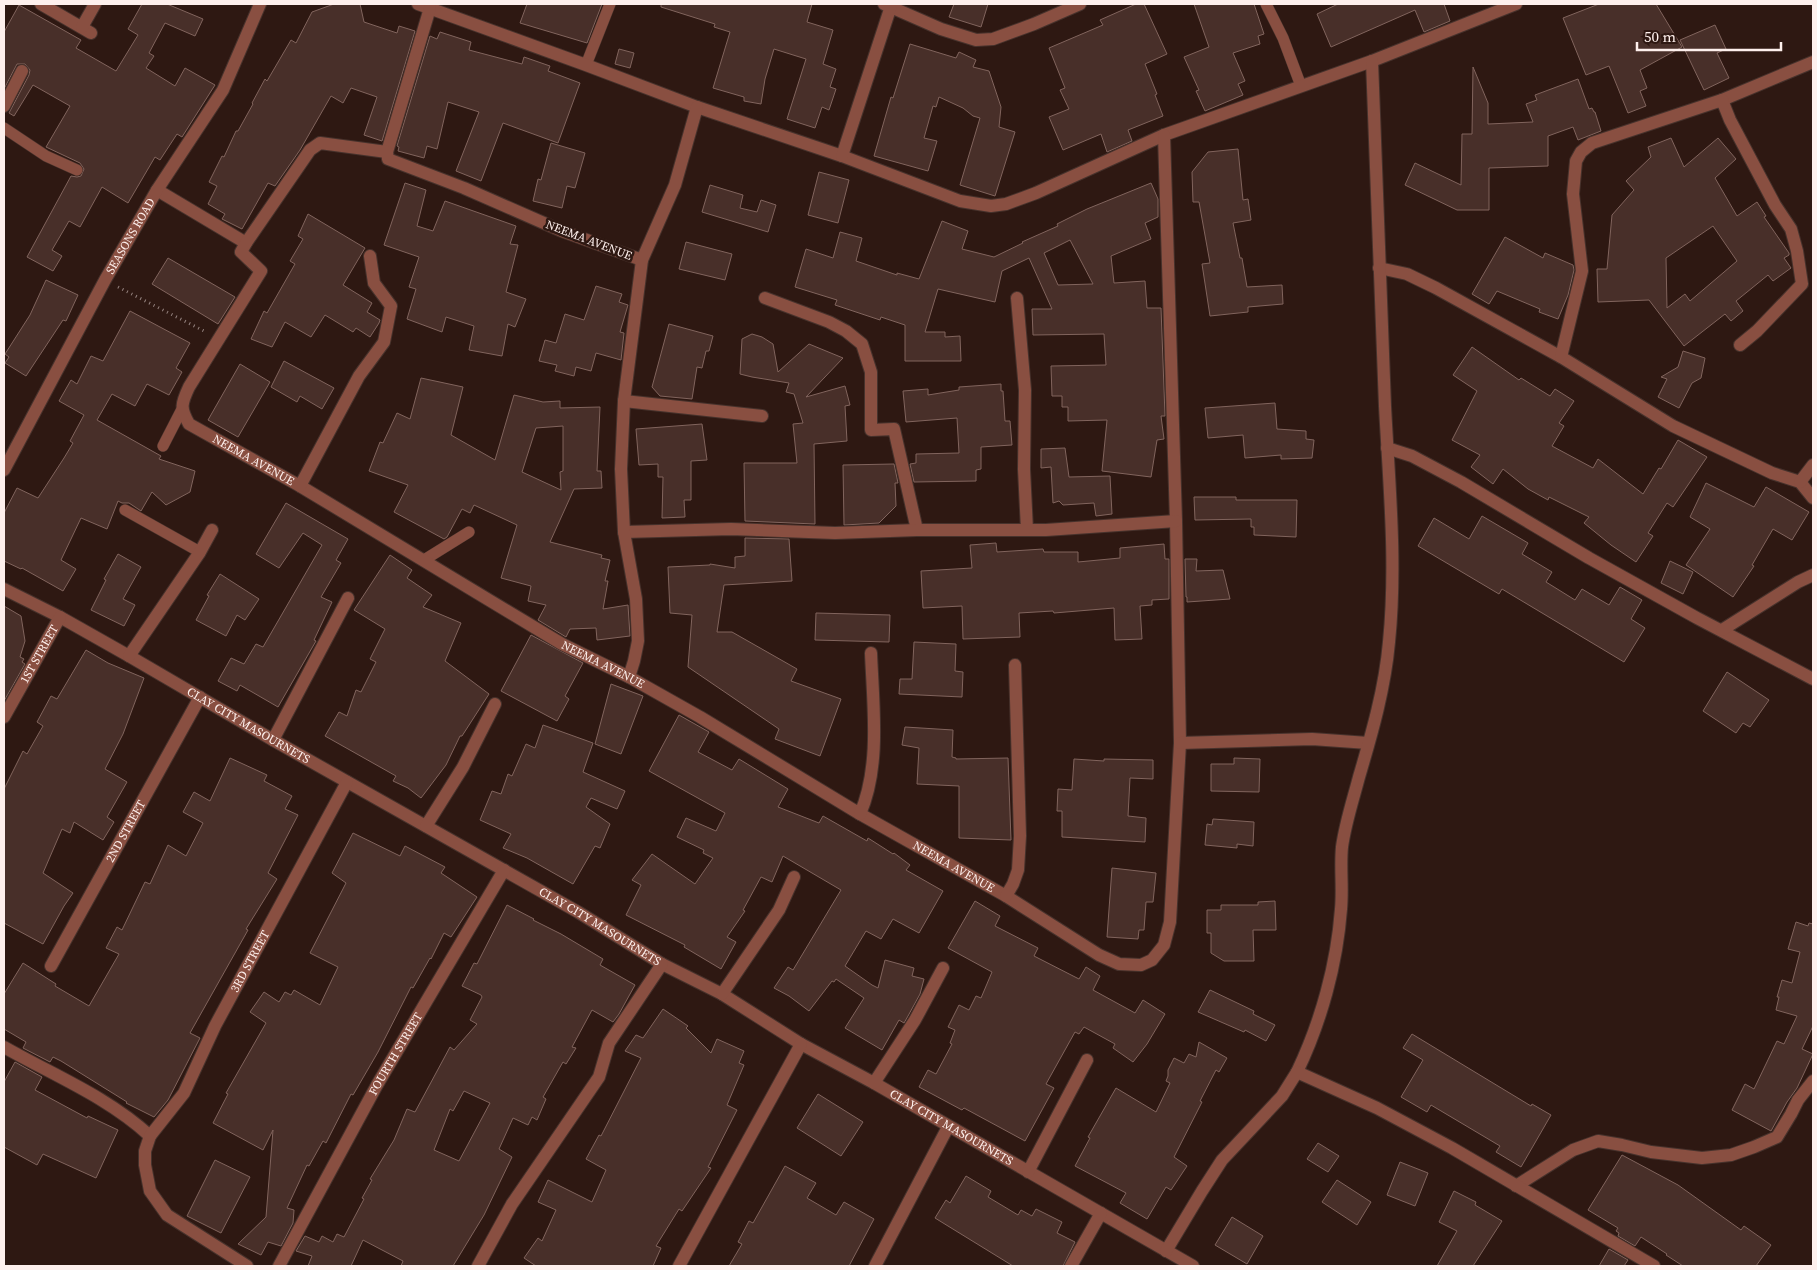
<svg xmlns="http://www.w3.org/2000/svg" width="1817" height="1270" font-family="'Source Serif 4',serif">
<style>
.building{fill:#482f29;stroke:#81645d;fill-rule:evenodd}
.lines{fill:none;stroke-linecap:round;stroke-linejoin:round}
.lane-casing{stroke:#47322c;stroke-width:12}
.street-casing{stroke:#47322c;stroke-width:14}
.path{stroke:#968480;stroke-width:3;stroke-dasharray:1 4;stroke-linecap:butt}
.lane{stroke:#894f41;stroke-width:11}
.street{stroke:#894f41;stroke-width:12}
.labels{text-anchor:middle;stroke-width:5;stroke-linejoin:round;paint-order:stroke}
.street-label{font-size:12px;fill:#fef0ed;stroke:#2e1812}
</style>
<rect width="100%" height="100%" fill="#2e1812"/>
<path class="building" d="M142,4H167L203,19L195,36L165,23L149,53L154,56L146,68L175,86L185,68L215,85L182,137L177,134L160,160L155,157L128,203L102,187L80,227L69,221L52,250L62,256L53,271L27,257L71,176L77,177L81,176L84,169L80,163L46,147L70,106L33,85L14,116L9,113L29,75L30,70L25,64H17L4,89V32L19,5L81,40L76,48L116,71L138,35L128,29Z
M334,4H360L364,22L397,33L399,26L415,31L382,141L364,135L377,97L351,88L343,103L331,96L300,150L275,186L268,183L242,229L222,219L225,214L208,204L217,186L209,182L222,156L224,157L236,131H238L253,104L252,103L265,79L267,81L291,40L296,43L312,12Z
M527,4H602L587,43L520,23Z
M661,4H812L807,22L833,30L823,64L836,69L830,87L836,89L829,110L822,107L815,128L787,119L806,59L774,49L765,79L761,104L744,101V97L713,88L730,32L714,27L715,24L661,7Z
M954,4H988L981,27L949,17Z
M1136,4H1144L1167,54L1145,64L1157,94L1155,95L1163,116L1128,130L1132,141L1107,152L1101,134L1063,150L1049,117L1069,109L1060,90L1065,88L1049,48L1103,25L1100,20Z
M1194,4H1254L1264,34L1258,36L1260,44L1233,53L1245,81L1238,84L1243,95L1205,111L1196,91L1199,90L1184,57L1209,47Z
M1338,4H1444L1450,21L1424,32L1415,10L1331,47L1317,14Z
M1599,4H1656L1682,47L1640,70L1647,88L1640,91L1646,106L1628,113L1609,66L1586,75L1563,18Z
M1715,25L1726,49L1717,53L1729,78L1704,90L1680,40Z
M440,32L471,42L469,50L522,64L524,57L550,66L548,71L580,83L558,143L503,123L481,181L456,171L479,112L448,102L437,149L427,146L424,158L398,151L399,147L397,146L430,36L437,39Z
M910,44L956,58L959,52L976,60L973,67L989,71L1001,107L999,127L1015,132L995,196L960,185L980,118L973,116L963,108L939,97L936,107L933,106L924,138L937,141L928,171L874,156L891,97L893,98Z
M619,49L634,53L630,68L615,64Z
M1473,67L1488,103V124L1533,122L1526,104L1537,100L1535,95L1578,79L1589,109L1592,108L1594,112H1595L1601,131L1578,140L1573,127L1548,136V166L1489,168V210H1457L1405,185L1415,163L1461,185L1462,134H1472Z
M1671,138L1684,167L1718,138L1736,159L1715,178L1737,216L1757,202L1766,216L1764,217L1789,253V255L1784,258L1791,268L1773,281L1768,275L1736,301L1743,311L1731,321L1725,314L1684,346L1649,300L1598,302L1597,269H1607L1612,215L1634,190L1626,181L1651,157L1648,147ZM1713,226L1737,261L1690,301L1685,294L1667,308L1666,258Z
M551,143L585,153L575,188L567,186L562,208L533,201L538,179L541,180Z
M1238,149L1243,200L1248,199L1251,220L1233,223L1240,258H1242L1247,287L1282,285L1283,304L1248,307V312L1210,316L1202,264L1210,263L1199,202H1193L1192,172L1208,152Z
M819,172L849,180L838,223L808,215Z
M405,183L426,190L417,226L433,231L445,201L516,226L510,244L518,245L506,292L526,299L515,327L508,324L502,356L469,350L474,326L446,317L442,332L407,319L416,289L409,287L419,257L384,245Z
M1151,183L1158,199V217L1145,223L1151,239L1111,256L1114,283L1145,281L1147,308H1161L1165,416H1161L1164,439L1157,440L1151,477L1102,471L1107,420L1068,421V407H1062V396H1052L1051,366L1106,365L1104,334L1033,335L1032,309H1052L1029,258L1002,271L995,302L938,289L925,332H945V337L960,336L961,361H905V325L881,317L880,320L835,305L837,300L795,287L806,249L833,258L840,232L862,238L856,261L897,275V273L919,279L942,221L968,231L962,249L994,257L1023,243L1022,242L1058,226L1057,224L1087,209ZM1070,240L1093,284L1058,285L1044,253Z
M710,185L743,195L740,208L757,212L761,200L776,205L768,232L702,212Z
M308,214L365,248L343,285L372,303L367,312L380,320L379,323L370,337L356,328L353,332L325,315L311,337L285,322L272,347L251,339L264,311L267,313L295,264L290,261L303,239L298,236Z
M1505,237L1543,258L1545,253L1573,265L1574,270L1568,295L1558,319L1539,312L1540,309L1497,291L1489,304L1472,294Z
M686,242L732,254L725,280L679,269Z
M168,258L235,297L218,324L152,284Z
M46,280L78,295L66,321L63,320L26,376L5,363L9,357L5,354L30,315Z
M596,286L622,294L619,302L628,305L620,332L624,333L621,360L596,353L591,371L576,367L574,376L555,371L557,365L539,361L545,340L556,343L565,314L584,320Z
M130,311L190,343L176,368L182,372L169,395L147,384L135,406L112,394L97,420L161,456L159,459L195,471L190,492L166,505L152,492L141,511L129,503H122L118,501L107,529L81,518L61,560L76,569L63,591L22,568L21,569L4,561V513L17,488L38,498L64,458L73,443L70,441L84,415L59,401L71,380L77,384L91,356L103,361Z
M669,324L713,336L709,351H706L702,368L697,367L692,399L660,396L652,387Z
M752,334L762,337L773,344L778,372L809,344L843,358L806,397L845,386L850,405L845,406L847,441L814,444L815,524L745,521L744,463H797L793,424L803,423L794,394L786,392L789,383L752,377L740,374L742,339Z
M1472,347L1519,380L1521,378L1550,396L1555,389L1574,401L1559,423L1564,426L1552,446L1593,468L1598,459L1643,494L1659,468L1661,469L1678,440L1707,457L1673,507L1667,503L1648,533L1653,536L1636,562L1611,545L1584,523L1589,517L1549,497L1548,500L1528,489L1503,469L1493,484L1471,467L1480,455L1452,440L1477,391L1453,375Z
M1683,351L1705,358L1701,378L1692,383L1679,408L1658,397L1667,379L1661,377L1678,367Z
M284,361L334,388L322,409L300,396L297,402L271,387Z
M240,364L270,382L238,437L208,420Z
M421,378L463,387L451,435L495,460L514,395L543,402L560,401V408L600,407L597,471H601L602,488L574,489L550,542L602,555L601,558L610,560L605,581H608L603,609L628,605L630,636L597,640L596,628L570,629L566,637L538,620L546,605L528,601L531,586L501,578L517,525L474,505L470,513L462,509L447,537L444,539L394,512L408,485L369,471L380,442L383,443L397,413L410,419ZM563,426V471L560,472L561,490L522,472L536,428Z
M1001,384V391H1003L1005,421H1010L1012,445L981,447V469L976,470V481L914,482L910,464L916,463V454L959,453L957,418L906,422L903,391L928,389V395L959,390V387Z
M1275,403L1277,429L1306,431V439L1314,440L1312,458L1281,459V455L1245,458L1243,435L1208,438L1205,408Z
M702,424L707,460L691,461V500H684L685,517L662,518L663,477H658V464L639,465L636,429Z
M1065,448L1069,477L1110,476L1112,514L1096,516L1094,503L1063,505L1059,501L1053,503L1051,467L1041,468V449Z
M894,464L898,483H895L896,506L879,523L844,525L843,465Z
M1706,483L1754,507L1766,487L1809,512L1792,540L1773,529L1752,565L1754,566L1733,597L1686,565L1710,529L1690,517Z
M1194,497H1236V500H1297L1296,537L1254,535V527H1251V519L1195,520Z
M286,503L348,539L336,560L341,563L321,597L332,602L314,640L316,641L278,707L240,685L237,691L218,681L231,658L244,664L256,644L263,647L322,545L303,533L279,568L256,554Z
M1482,516L1528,543L1522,554L1552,572L1546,582L1575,600L1582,589L1609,605L1620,587L1642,600L1631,619L1645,628L1624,662L1502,589L1499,594L1418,546L1434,518L1469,539Z
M745,538L789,539L792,581L724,585L717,632H732L797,669L791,681L841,699L820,756L775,739L779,729L688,667L692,615L670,613L668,567L710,565V564L735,568V557L745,556Z
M996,543L997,552L1043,549L1044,552H1078V562L1120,558V548L1164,544L1165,559H1169V599L1152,600V605L1140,606L1142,639L1115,640L1114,608L1054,613L1053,611L1019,613L1020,637L963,639L962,606L923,608L921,571L972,568L970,545Z
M118,554L141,567L123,599L135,605L124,626L91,610L106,580L104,579Z
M390,555L412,570L407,578L432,595L423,607L461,623L445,661L489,694L462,736H460L446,765L421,798L408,788L393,781L396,776L325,736L339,712L347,716L356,690L361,692L376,662L370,659L385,629L354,610Z
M1185,559H1197L1196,571L1223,570L1230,599L1187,602V597H1186Z
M1670,561L1693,572L1683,594L1661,583Z
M220,574L259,599L245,620L237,615L226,636L196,620L209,596L207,595Z
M4,606L21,616L25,641L20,657L24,659L22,662L25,664L4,701Z
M816,613L890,615L889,642L815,640Z
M531,635L583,663L565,696L569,699L557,721L501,691Z
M914,642L956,644L955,671L963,672L962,697L899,694L900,679H912Z
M86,650L108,663L144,678L123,734L105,769L127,782L107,817L114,822L103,840L74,822L70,833L62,829L43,873L73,893L64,906L43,944L4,923V789L23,751L27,754L43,726L37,722L51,696L57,699Z
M1727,672L1769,700L1750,727L1743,723L1736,733L1703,711Z
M611,684L643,696L621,754L595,744Z
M679,715L709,732L698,752L732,770L739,759L788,789L778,807L819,823L823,816L867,841L868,838L893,854L894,853L910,865L906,870L943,891L919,933L893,919L881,939L866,931L845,966L872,985L878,988L885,960L914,968L912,976L924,979L920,994L908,1016L904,1023L899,1020L882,1050L845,1028L864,998L836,979L834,982L832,981L809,1011L789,996L774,988L788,967L793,970L841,890L783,856L772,882L761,877L743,910L745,911L727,937L736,942L721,969L684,947L685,945L626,915L641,885L632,880L652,854L695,884L713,858L703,853L704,850L677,837L686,818L716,831L725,813L649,771Z
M543,725L593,743L583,772L625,791L617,809L591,798L586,807L610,824L600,848L595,846L573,884L527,858L503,848L511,834L480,820L492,791L501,794L508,774L512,776L526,744L535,748Z
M905,727L953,730L952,757L956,758V759L1008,758L1011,840L959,838V786L917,784L919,748L902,745Z
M230,758L267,775L264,781L292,796L285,809L298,815L268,873L277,879L246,929L248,930L190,1033L200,1038L168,1100L154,1117L126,1103L127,1102L61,1061L53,1057L50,1062L23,1048L26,1042L4,1029V994L23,963L56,984L55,986L89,1006L119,954L106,948L117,927L122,930L145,882L150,884L168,845L186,856L203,823L183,812L194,792L210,801Z
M1234,758L1260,759L1259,792L1211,791V764H1234Z
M1074,759L1104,761V759L1153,760V779L1130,778L1128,816L1146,818L1145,842L1062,837V811H1057L1058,789L1072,790Z
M1213,819L1254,822L1253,846L1237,844V848L1205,845L1207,824L1212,825Z
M353,833L400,856L405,846L445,867L441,873L477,897L451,937L444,933L431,959L430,958L413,988L411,987L378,1052L353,1095L351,1094L326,1143L323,1141L309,1166L307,1165L287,1208L294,1210L293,1223L281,1246L268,1242L261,1255L238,1244L266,1217L273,1130L263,1150L213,1123L228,1094L226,1093L266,1023L250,1012L264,992L279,1002L285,992L291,995L294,990L320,1005L338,967L310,953L346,883L332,873Z
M1112,868L1156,873L1153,902H1146L1144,930H1139L1138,939L1107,937Z
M975,901L1000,916L995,926L1038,948L1034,956L1079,979L1086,967L1100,976L1093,990L1135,1013L1143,1000L1165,1014L1147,1044L1133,1062L1113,1048L1115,1044L1084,1027L1079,1034L1075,1032L1046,1084L1054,1088L1025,1141L964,1108L962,1110L919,1087L928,1070L936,1074L952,1044L950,1043L955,1030L948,1027L959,1005L969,1010L976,996L981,998L992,972L948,948Z
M1275,901L1276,930H1253L1254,961H1224L1211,953V933H1207V910H1221V905H1258V902Z
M507,905L534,919L533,920L561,934L603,959L600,965L635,985L619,1014L613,1022L592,1010L572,1047L576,1048L566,1064L563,1062L543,1097L546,1099L537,1120L532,1117L528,1125L513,1118L499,1149L512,1157L484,1215L453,1266H401L403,1261L363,1240L351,1266H308L312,1256L296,1251L305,1236L319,1242L322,1236L333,1242L337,1234L344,1237L364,1199L362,1198L372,1180L370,1179L394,1140L407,1109L415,1112L450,1047L454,1050L477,1024L470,1020L482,997L481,995L462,986L474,963L477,964ZM464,1091L490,1103L459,1161L434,1150L450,1109L453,1111Z
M1796,922L1808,926L1809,923L1813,924V1026L1802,1049L1813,1054L1797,1088L1787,1102L1771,1131L1732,1110L1745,1084L1754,1089L1777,1041L1784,1044L1797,1016L1776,1010L1779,997H1777L1782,980L1792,983L1800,952L1788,949Z
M1210,990L1254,1011L1253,1014L1275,1025L1266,1041L1245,1030L1244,1032L1198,1012Z
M663,1009L688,1026L686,1028L711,1053L717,1039L744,1051L739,1063L744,1065L727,1105L737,1110L708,1167L711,1168L682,1211L679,1209L656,1246L661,1248L653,1266H536L524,1258L538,1238L542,1241L556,1210L538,1202L548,1180L592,1202L606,1170L586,1159L599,1135L601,1136L641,1058L625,1051L636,1035L643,1038Z
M1412,1034L1531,1106L1532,1104L1551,1115L1521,1167L1496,1152L1500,1146L1431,1105L1427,1112L1401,1097L1423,1060L1403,1048Z
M1199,1042L1227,1058L1219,1072L1216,1070L1200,1101L1202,1102L1174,1157L1187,1166L1171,1190L1166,1187L1147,1219L1120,1203L1126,1193L1075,1166L1090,1138L1088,1137L1116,1088L1156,1112L1170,1083L1166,1081L1168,1076V1070L1174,1058L1184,1063L1189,1054L1196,1057Z
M15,1062L42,1077L35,1090L87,1118L88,1116L118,1130L96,1178L43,1154L37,1165L4,1147V1082Z
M818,1094L863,1122L841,1156L797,1128Z
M1318,1143L1339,1156L1328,1172L1307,1159Z
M1622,1155L1678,1185L1741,1230L1744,1226L1771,1245L1756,1266H1683L1666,1255L1667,1254L1641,1237L1635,1246L1618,1236L1619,1233L1616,1231L1618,1228L1588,1210Z
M215,1160L250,1177L221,1233L187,1216Z
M1400,1162L1428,1173L1415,1206L1387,1195Z
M785,1166L816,1183L807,1198L836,1215L844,1202L874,1219L849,1266H729L742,1244L738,1242L749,1221L753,1223Z
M966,1176L991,1191L988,1197L1018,1215L1021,1210L1032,1216L1036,1209L1062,1222L1057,1233L1075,1242L1063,1266H1013L935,1218L946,1200L950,1203Z
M1337,1180L1371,1202L1357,1225L1322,1202Z
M1454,1191L1476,1202L1475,1205L1502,1221L1473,1266H1437L1457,1231L1439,1222Z
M1232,1217L1263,1236L1247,1264L1215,1245Z
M1609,1249L1628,1260L1624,1266H1599Z"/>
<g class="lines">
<g class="lane-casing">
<path id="lane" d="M1266,4L1283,38L1301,86
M586,65L610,4
M4,128L46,156L77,170
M163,446L182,409
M125,510L200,552
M424,560L469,532"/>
</g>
<g class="street-casing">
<g id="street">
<path d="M41,4L91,33"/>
<path d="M418,4L586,65L697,107L842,156L960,201L991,206L1006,204L1036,193L1164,135L1372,61L1516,4"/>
<path d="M884,4L941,29L976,40L993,39L1034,24L1080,4"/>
<path d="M82,27L95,4"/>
<path d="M1722,100L1813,62"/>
<path d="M4,106L22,71"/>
<path d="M387,152L430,8"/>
<path d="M842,156L891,6"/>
<path d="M157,190L246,243"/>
<path id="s1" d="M642,260L562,231L464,188L388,159L387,152L320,143L310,150L246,243L241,252L261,271L189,387C181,404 180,408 189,424L300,486L562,644L629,677L700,717L860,814L1006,896L1099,955L1119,964L1141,965L1152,960L1164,945L1170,922L1180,743L1176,521L1164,135"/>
<path d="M1379,268L1407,274L1436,288L1561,357L1673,426L1772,473L1800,482L1813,498"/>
<path d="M765,298L829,322L846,331L862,344L871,372V430L894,429L917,530"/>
<path d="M1017,298L1025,390L1024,469L1027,530"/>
<path d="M1561,357L1582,271L1573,194L1576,161L1581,152L1592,143L1722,100L1730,120L1775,205L1791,229L1797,251L1802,284L1757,331L1740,345"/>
<path d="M624,401L762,416"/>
<path d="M1387,448L1412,456L1461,482L1589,558L1697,618L1813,679"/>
<path id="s2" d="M4,470L105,280L157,190L223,90L260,4"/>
<path d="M1800,482L1813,465"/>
<path d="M300,486L359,376L384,342L391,306L374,283L370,256"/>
<path d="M624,532L731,529L835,533L917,530H1046L1176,521"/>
<path id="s3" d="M4,589L60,617L129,656L273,740L578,912L662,964L722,994L801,1044L874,1083L1193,1266"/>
<path d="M1722,630L1798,582L1813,575"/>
<path d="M129,656L200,552L212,530"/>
<path d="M629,677L634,661L638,641L636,599L624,532L621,469L624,401L642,260L675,185L697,107"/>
<path id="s4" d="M4,717L60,617"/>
<path d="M273,740L348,598"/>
<path d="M1180,743L1312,739L1368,743"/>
<path d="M860,814C881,766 873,705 871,653"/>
<path d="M426,826L463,767L495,704"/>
<path d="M1006,896L1013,884L1018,870L1020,836L1015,665"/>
<path id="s5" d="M51,966L200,697"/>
<path d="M722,994L779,910L794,877"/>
<path d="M4,1047C53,1075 108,1097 150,1136L145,1151V1165L150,1191L167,1215L247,1266"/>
<path d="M1297,1072C1321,1022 1337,964 1341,909C1343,888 1340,867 1342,847C1345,824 1353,800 1359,777C1372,733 1385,688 1389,642C1397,563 1389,484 1385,406C1380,291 1376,176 1372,61"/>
<path d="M874,1083L915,1020L943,968"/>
<path id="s6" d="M150,1136L184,1093L215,1026L347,782"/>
<path d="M1028,1172L1087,1060"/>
<path d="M1516,1186L1573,1150L1598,1141L1622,1145L1651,1152L1702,1158L1731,1155L1754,1147L1777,1137L1791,1114L1798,1100L1813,1081"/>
<path d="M1166,1251L1202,1191L1222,1160L1282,1096L1297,1072L1377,1108L1452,1148L1654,1266"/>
<path id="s7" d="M279,1266L377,1085L504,870"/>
<path d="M478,1266L512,1204L599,1077L609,1043L662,964"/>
<path d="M679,1266L801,1044"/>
<path d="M875,1266L948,1127"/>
<path d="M1071,1266L1101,1213"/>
</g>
</g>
<path class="path" d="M118,287L206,332"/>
<use href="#lane" class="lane"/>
<use href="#street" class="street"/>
</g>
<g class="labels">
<g class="street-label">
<text dy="4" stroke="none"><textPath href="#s2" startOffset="266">SEASONS ROAD</textPath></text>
<text transform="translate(589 240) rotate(21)" y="4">NEEMA AVENUE</text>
<text dy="4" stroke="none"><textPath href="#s1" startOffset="761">NEEMA AVENUE</textPath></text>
<text dy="4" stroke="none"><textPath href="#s4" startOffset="72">1ST STREET</textPath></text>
<text dy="4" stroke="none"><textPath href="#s1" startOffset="1166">NEEMA AVENUE</textPath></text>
<text dy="4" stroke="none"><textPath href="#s3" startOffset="280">CLAY CITY MASOURNETS</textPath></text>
<text dy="4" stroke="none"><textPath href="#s5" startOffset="154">2ND STREET</textPath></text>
<text dy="4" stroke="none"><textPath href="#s1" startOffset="1571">NEEMA AVENUE</textPath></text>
<text dy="4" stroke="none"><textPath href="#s3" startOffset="685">CLAY CITY MASOURNETS</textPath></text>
<text dy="4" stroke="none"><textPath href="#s6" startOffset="202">3RD STREET</textPath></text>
<text dy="4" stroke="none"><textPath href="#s7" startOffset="242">FOURTH STREET</textPath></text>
<text dy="4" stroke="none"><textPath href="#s3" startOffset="1090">CLAY CITY MASOURNETS</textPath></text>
</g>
</g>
<rect width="1817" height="1270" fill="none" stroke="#fef0ed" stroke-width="10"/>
<path d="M1637 42v8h144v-8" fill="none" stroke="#fef0ed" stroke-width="2.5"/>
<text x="1644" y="42" font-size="15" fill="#fef0ed" stroke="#2e1812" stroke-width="4" paint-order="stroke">50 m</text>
</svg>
